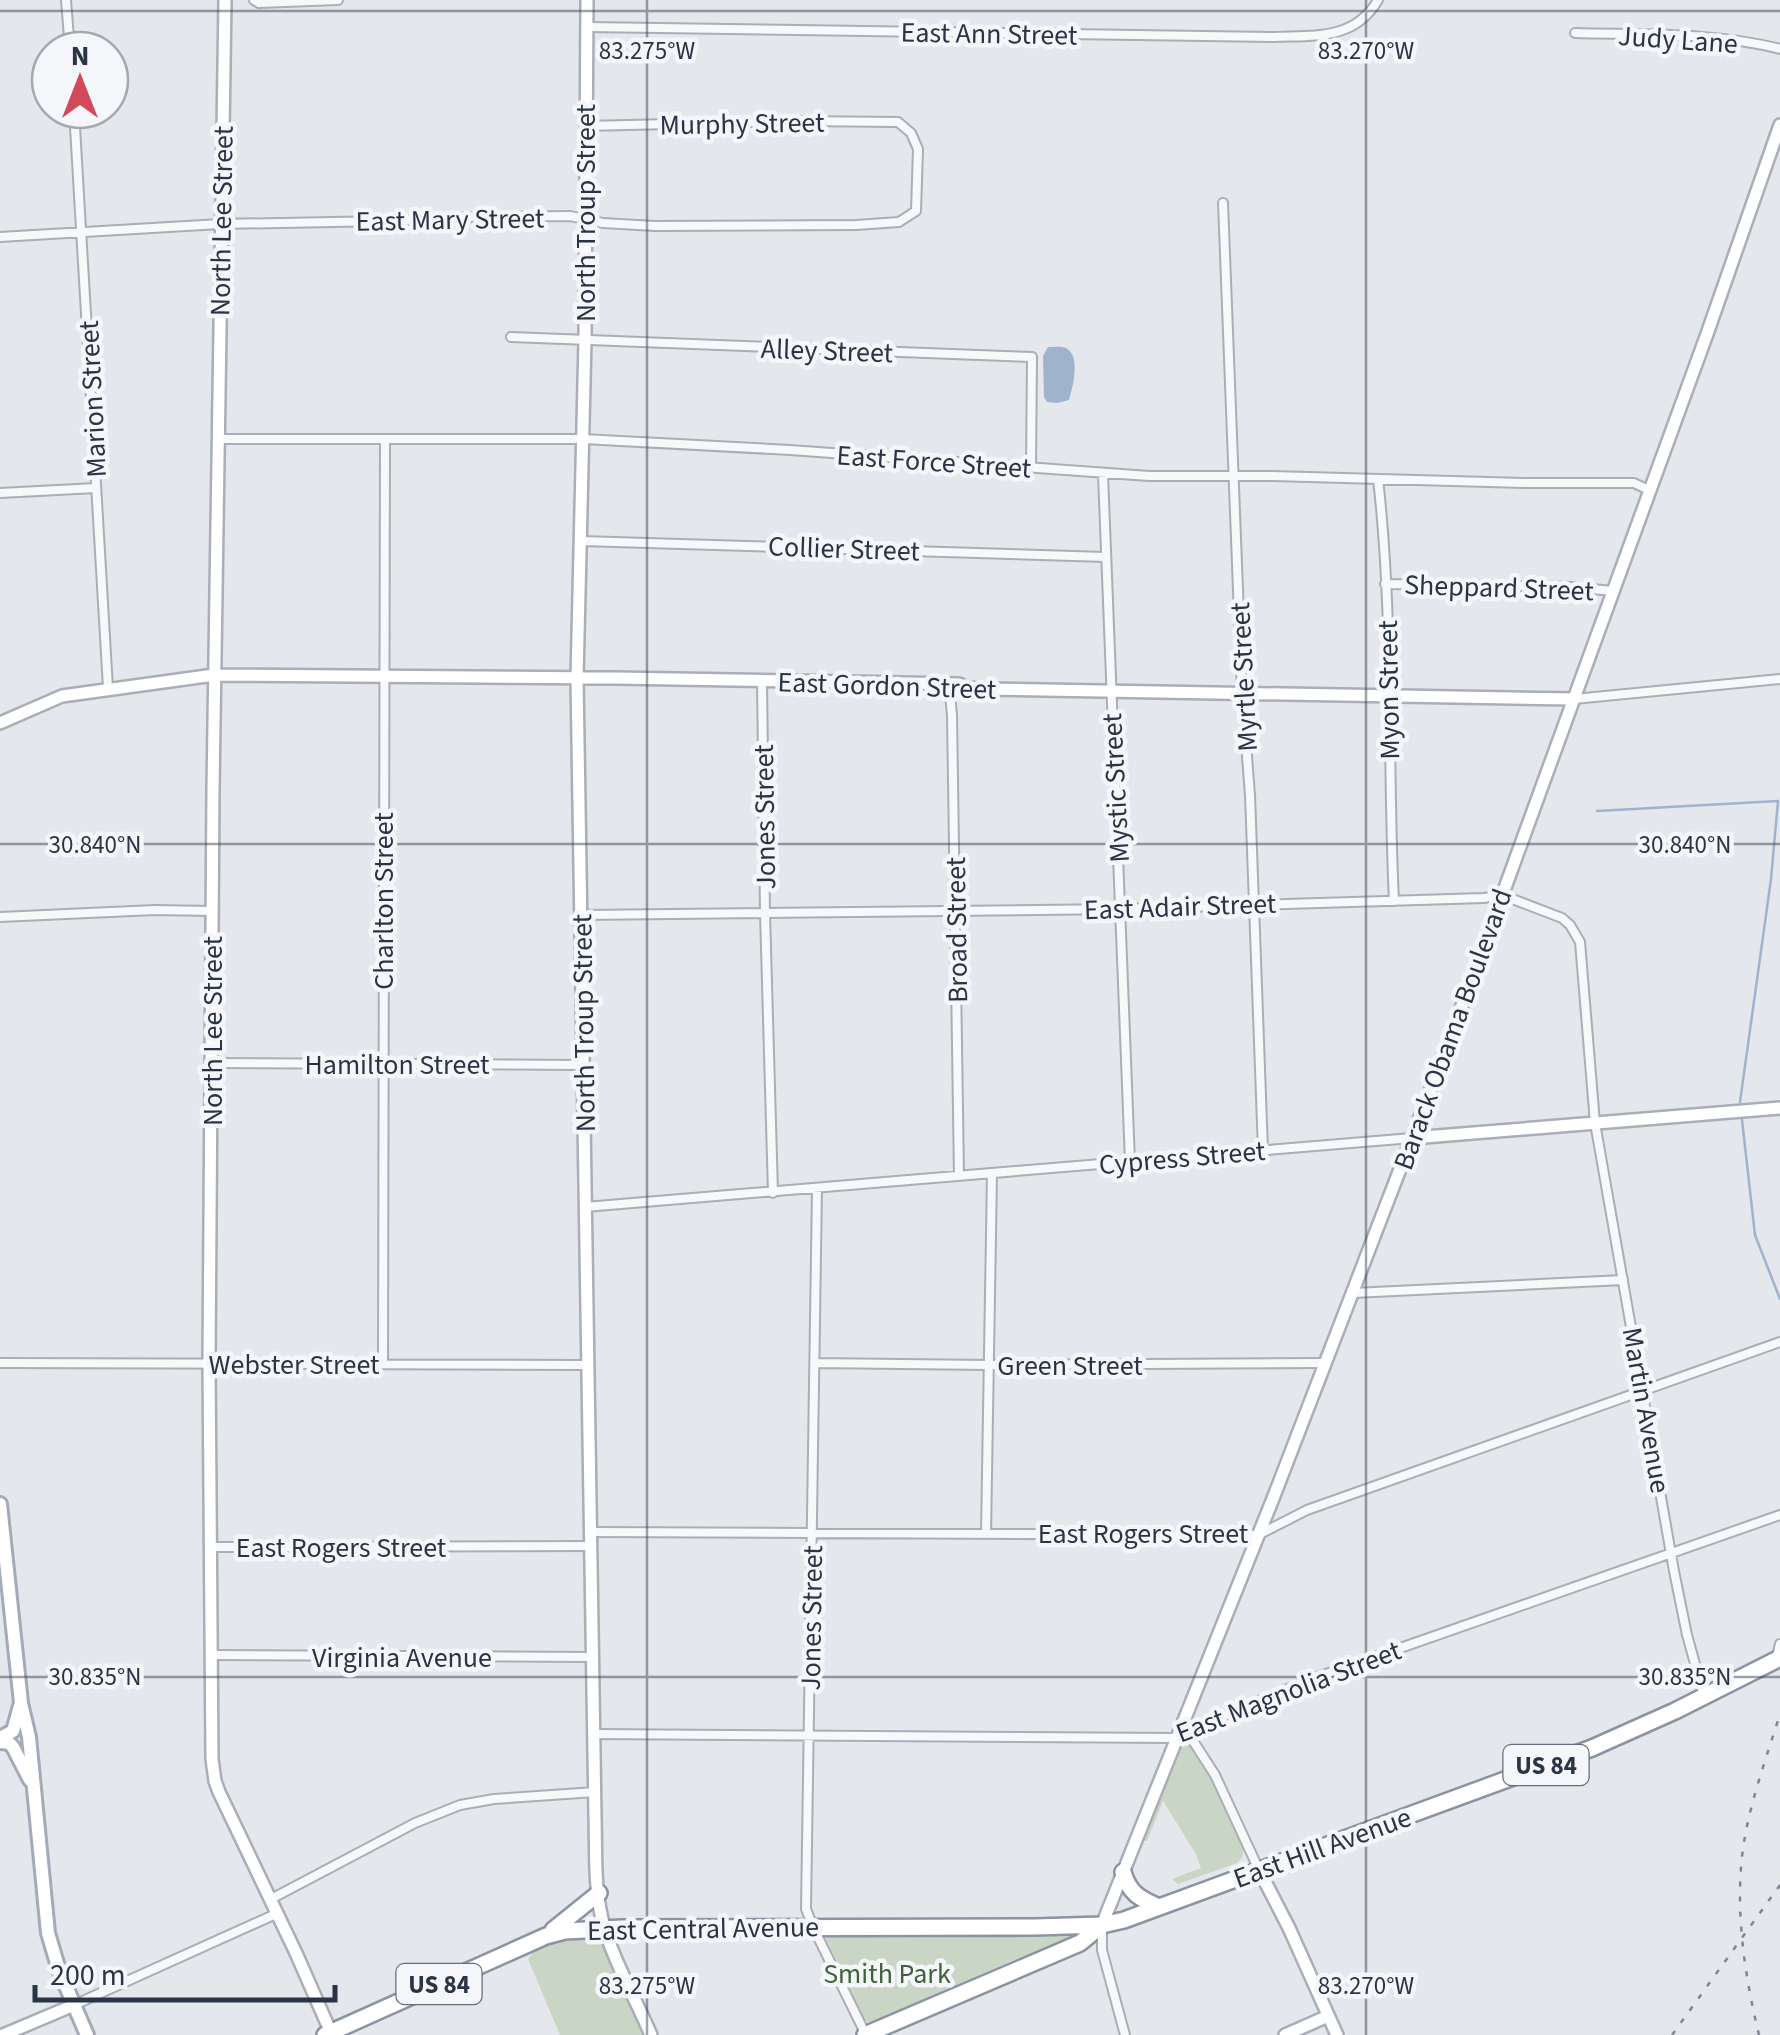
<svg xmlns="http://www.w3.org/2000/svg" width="1780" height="2035" font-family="'Source Sans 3',sans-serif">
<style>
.green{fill:#c9d6c5}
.water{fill:#9fb4cc}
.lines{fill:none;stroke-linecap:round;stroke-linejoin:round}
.stream{stroke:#9fb4cc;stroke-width:2.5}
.street-casing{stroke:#a9aeb7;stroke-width:12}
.secondary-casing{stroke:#a9aeb7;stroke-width:16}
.primary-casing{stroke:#a3abb8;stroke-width:18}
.highway-casing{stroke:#8b94a3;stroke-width:20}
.street{stroke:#f7f8fa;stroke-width:8}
.secondary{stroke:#fff;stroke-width:11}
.primary{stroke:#fff;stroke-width:12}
.highway{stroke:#fff;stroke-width:15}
.rail{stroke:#7d8696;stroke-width:2.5;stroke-dasharray:5 10;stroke-linecap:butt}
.ticks{fill:none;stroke:#2b3445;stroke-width:2.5;stroke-opacity:0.45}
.labels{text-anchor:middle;stroke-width:9;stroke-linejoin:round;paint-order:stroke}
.shield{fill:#f4f6f9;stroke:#676e7b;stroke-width:2.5}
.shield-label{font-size:25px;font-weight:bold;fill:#2b3445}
.street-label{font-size:28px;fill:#2b3445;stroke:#f4f6f9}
.park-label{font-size:28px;fill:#3f6138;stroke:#f4f6f9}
.ticks-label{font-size:25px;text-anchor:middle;fill:#2b3445;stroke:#f4f6f9;stroke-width:9;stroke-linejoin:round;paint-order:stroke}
</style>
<rect width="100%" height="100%" fill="#e4e7ec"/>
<path class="green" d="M1186,1743L1194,1746L1197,1751L1243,1847V1856L1237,1863L1178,1884L1172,1879L1201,1868L1196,1854L1163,1801L1147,1841L1143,1840L1142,1837L1178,1747Z
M1081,1929V1934L1016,1959L872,2024L865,2020L826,1939L830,1934Z
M596,1935L604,1942L644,2035H560L528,1959C543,1939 573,1936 596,1935Z"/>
<path class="water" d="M1048,347C1053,347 1062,346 1066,348C1081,356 1073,387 1069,400L1057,403L1047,402L1044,397L1043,356Z"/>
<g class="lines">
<path class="stream" d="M1597,811L1778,801L1771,879L1740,1102
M1742,1120L1755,1235L1780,1299"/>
<g class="street-casing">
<path id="street" d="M66,0L70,50
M254,0L259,3L338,0
M587,27L1272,37C1314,35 1354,41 1378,0
M1575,33C1642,35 1714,32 1780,49
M74,110L108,688
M1223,203L1242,693L1250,795L1263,1151
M0,237L220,224L387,221L471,217L570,216L603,223L655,226L856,225L899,222L916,211L918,149L911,133L898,122L798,121L586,126
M511,337L1032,357L1031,468
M218,439H583L790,450L1149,476H1272L1524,483H1634L1649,490
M1103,474L1130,1162
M1378,479C1394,619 1387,761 1394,901
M0,493L96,488
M581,541L1106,557
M1385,584L1570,587L1613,591
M762,681L765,913L773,1193
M949,684L952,715L959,1176
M1574,699L1780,679
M581,915L1121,909L1484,898L1502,895L1562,918L1570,925L1580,942L1595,1123L1674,1571L1687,1635L1704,1696
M0,917L155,910L213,911
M212,1063L583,1065
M817,1189L806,1909L813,1927L866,2035
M585,1207L1412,1138
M1353,1293L1623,1280
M0,1363L588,1365
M815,1363L989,1365L1324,1363
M383,1364L385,439
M591,1532L1258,1535L1307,1510L1780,1342
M986,1534L992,1174
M211,1547L591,1546
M212,1655L592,1657
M1776,1660L1780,1644
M1188,1733L1215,1775L1259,1870
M594,1734L1177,1738L1214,1720L1309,1680L1780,1515
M271,1899L415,1823L460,1805L494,1799L595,1792
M1102,1928V1950L1125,2035
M74,2005L278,1913"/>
</g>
<g class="secondary-casing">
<path id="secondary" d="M225,0L213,789L209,1363L212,1759L215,1781L219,1792L296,1953L332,2035
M587,0L585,340L577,678L595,1817C596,1850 594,1886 602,1919C612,1959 635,1997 651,2035
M0,723L62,696L214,675L615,678L959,684L967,688L983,689L1574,699
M1412,1138L1780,1108
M1259,1870L1289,1928L1337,2035
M1102,1925L1274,1496L1444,1055L1707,334L1780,125
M3,2035L74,2005
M1285,2035L1328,2016"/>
</g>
<g class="primary-casing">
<path id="primary" d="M0,1504L21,1703L29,1737L48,1933L59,1970L87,2035
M0,1738L13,1731L20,1706
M0,1742L9,1743L13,1747L30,1780"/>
</g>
<g class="highway-casing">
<path id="highway" d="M1123,1872C1129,1893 1140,1899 1159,1907
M553,1930L599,1893
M325,2035L546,1936L565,1931L622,1928L1035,1927L1102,1925
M865,2035L1080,1943L1102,1925L1124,1920L1592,1748L1675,1711L1780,1658"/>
</g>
<use href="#street" class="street"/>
<use href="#secondary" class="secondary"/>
<use href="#primary" class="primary"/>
<use href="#highway" class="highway"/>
<path class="rail" d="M1672,2035L1780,1885
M1759,2035C1744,1973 1734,1905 1744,1842C1751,1799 1767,1756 1780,1714"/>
</g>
<path class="ticks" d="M647,0V2035M1366,0V2035M0,11H1780M0,844H1780M0,1677H1780"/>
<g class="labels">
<g class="shield">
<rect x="1503.5" y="1745" width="85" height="40" rx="8"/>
<rect x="396.5" y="1964" width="85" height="40" rx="8"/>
</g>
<g class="shield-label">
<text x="1546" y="1774">US 84</text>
<text x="439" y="1993">US 84</text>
</g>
<g class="street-label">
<text transform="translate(989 33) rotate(1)" y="10">East Ann Street</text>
<text transform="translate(1678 39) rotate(4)" y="10">Judy Lane</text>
<text transform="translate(742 123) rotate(-1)" y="10">Murphy Street</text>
<text transform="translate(585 213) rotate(-90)" y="10">North Troup Street</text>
<text transform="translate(450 219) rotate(-1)" y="10">East Mary Street</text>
<text transform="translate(221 221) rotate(-89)" y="10">North Lee Street</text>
<text transform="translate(827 350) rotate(2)" y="10">Alley Street</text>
<text transform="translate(92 399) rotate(-93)" y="10">Marion Street</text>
<text transform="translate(934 461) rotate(4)" y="10">East Force Street</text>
<text transform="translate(844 548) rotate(2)" y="10">Collier Street</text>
<text transform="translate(1499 587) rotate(2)" y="10">Sheppard Street</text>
<text transform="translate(1243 677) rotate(-93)" y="10">Myrtle Street</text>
<text transform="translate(887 685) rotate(2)" y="10">East Gordon Street</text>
<text transform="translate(1388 690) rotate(-91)" y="10">Myon Street</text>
<text transform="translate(1115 788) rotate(-93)" y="10">Mystic Street</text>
<text transform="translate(764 817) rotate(-91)" y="10">Jones Street</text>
<text transform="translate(383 901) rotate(-90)" y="10">Charlton Street</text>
<text transform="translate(1180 906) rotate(-2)" y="10">East Adair Street</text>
<text transform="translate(956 930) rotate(-91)" y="10">Broad Street</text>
<text transform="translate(583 1023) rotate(-91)" y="10">North Troup Street</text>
<text transform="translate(1452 1029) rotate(-70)" y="10">Barack Obama Boulevard</text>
<text transform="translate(212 1031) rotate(-90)" y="10">North Lee Street</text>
<text x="397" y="1074">Hamilton Street</text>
<text transform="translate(1182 1157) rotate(-5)" y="10">Cypress Street</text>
<text x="294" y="1374">Webster Street</text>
<text x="1070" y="1375">Green Street</text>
<text transform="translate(1647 1410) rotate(80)" y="10">Martin Avenue</text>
<text x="1143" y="1543">East Rogers Street</text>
<text x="341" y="1557">East Rogers Street</text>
<text transform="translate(811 1618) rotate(-89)" y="10">Jones Street</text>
<text x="402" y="1667">Virginia Avenue</text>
<text transform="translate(1288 1691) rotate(-21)" y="10">East Magnolia Street</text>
<text transform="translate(1322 1847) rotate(-20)" y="10">East Hill Avenue</text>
<text transform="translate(703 1928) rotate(-1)" y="10">East Central Avenue</text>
</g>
<g class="park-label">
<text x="887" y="1983">Smith Park</text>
</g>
</g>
<g class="ticks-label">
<text x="647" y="59">83.275°W</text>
<text x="1366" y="59">83.270°W</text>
<text x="95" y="853">30.840°N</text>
<text x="1685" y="853">30.840°N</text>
<text x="95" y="1685">30.835°N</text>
<text x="1685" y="1685">30.835°N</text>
<text x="647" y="1994">83.275°W</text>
<text x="1366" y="1994">83.270°W</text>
</g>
<g transform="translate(80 80)"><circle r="48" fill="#f4f6f9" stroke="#a4a8b1" stroke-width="2.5"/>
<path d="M0-8L18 38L0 25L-18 38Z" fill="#d1495b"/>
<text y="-15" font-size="28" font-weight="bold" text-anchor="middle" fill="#2b3445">N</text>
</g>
<path d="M35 1985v15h300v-15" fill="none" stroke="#2b3445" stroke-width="5"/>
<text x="50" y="1985" font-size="30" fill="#2b3445" stroke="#f4f6f9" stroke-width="8" paint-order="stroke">200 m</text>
</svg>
